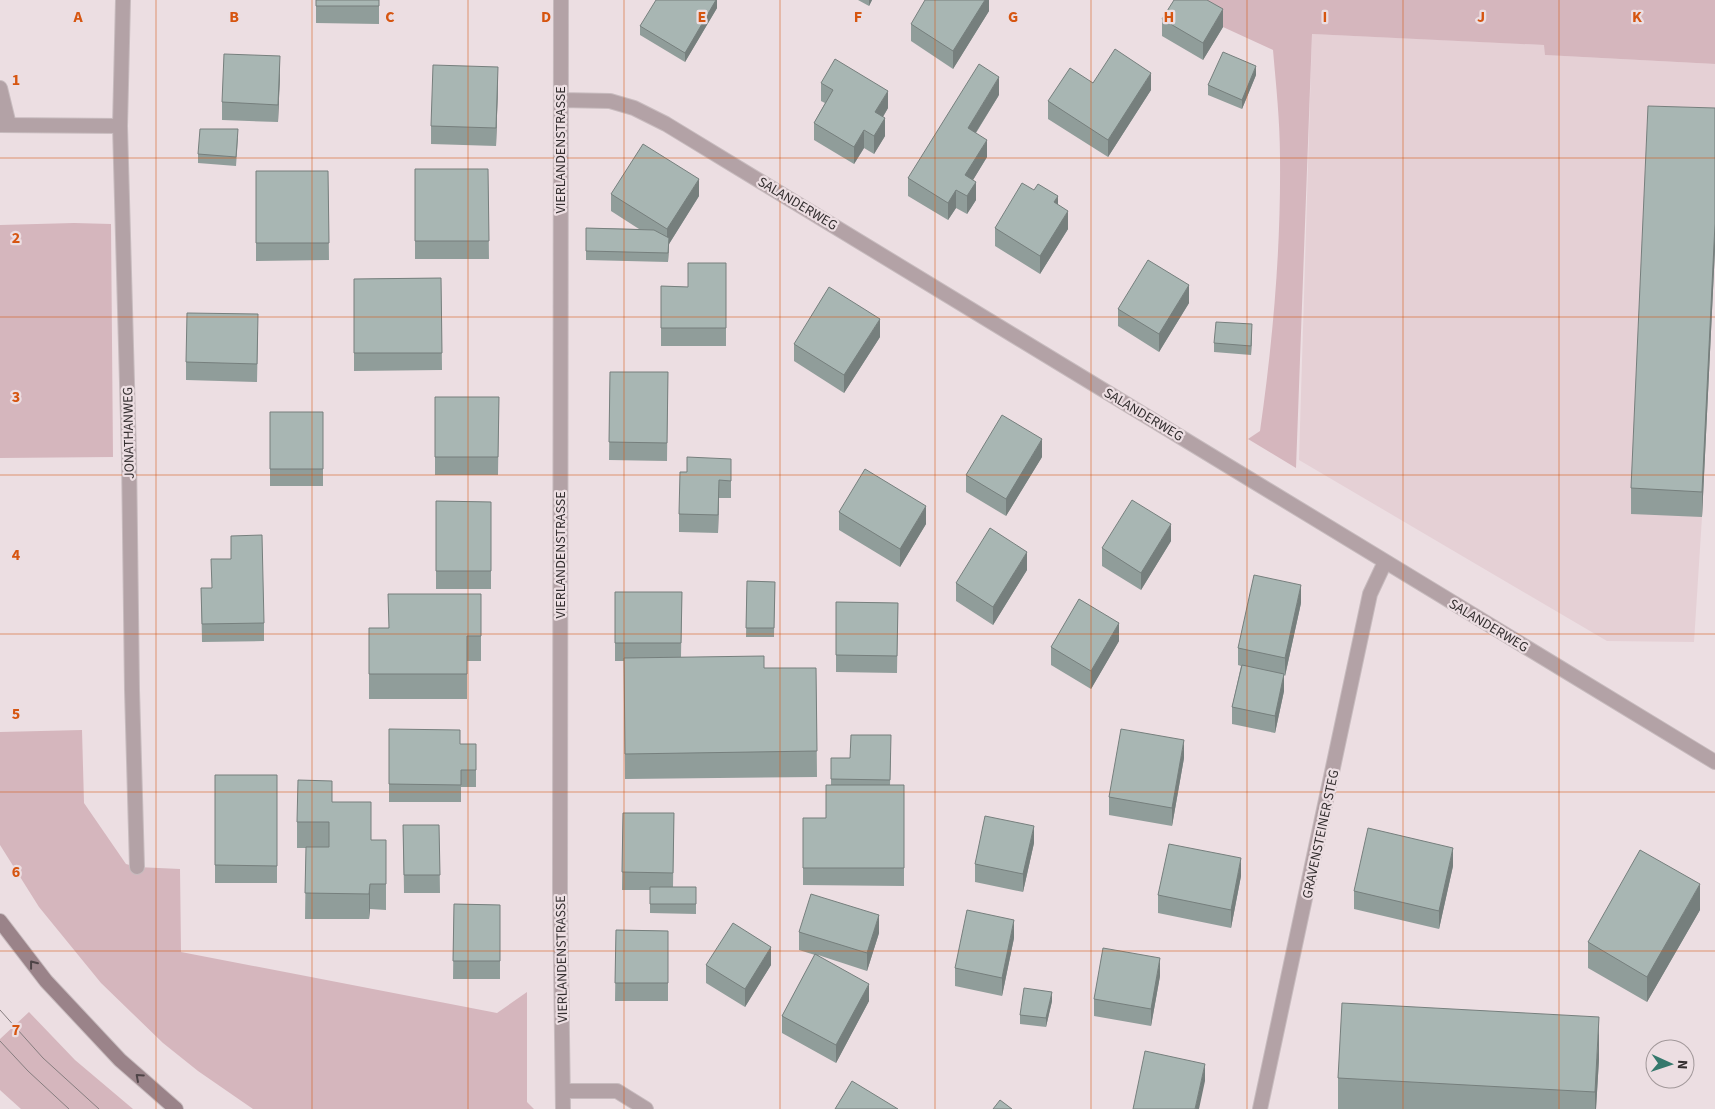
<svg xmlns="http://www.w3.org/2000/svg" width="1715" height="1109" font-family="'Source Sans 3',sans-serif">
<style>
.built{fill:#e5d0d5}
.green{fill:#d5b6bd}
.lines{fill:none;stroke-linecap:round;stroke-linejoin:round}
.minor-casing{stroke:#c7bbbe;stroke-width:16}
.secondary-casing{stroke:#c7bbbe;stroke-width:16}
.minor{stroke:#b3a2a6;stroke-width:14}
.secondary{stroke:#9a8389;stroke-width:14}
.tram{stroke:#867d7f;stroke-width:1}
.wall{fill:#909d9a}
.shaded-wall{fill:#767f7d}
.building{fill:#a8b6b3;stroke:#767f7d}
.oneway{stroke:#4d4346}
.grid{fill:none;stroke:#d65510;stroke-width:1;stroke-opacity:0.55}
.labels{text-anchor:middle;stroke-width:4.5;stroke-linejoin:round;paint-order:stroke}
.street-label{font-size:14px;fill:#332e2f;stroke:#ecdee2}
.grid-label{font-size:16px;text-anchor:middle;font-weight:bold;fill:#d65510;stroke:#ecdee2;stroke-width:4.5;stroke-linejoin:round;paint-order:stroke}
</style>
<rect width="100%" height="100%" fill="#ecdee2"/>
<path class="built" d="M1312,34L1545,45V55L1715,64V250L1702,517L1694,642L1607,641L1299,460Z"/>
<path class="green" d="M1178,0H1715V64L1545,55L1544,45L1312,34L1296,468L1248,439L1260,431C1273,340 1281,249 1280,157C1280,121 1276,85 1273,50L1223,27Z
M74,223L111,224L113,457L0,458V225Z
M82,730L84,803L126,864L137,867L180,869L181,952L497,1013L527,992V1102L534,1109H253L198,1071L163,1043L101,983L39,907L0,845V732Z
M29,1012L75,1060L133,1109H21L1,1091L0,1090V1039Z"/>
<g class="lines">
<g class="minor-casing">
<path id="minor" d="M123,0L120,126L129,456L132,690L137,867
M561,0L560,890L563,1109
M0,88L9,125
M561,100L610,101L634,108L666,124L1715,762
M0,125L120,126
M563,1091H617L646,1109
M1260,1109L1370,594L1385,562"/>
</g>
<g class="secondary-casing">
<path id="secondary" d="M0,921L46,981L120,1060L176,1109"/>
</g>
<use href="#minor" class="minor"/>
<use href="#secondary" class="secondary"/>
<path class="tram" d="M0,1010L43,1058L99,1109
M0,1041L28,1071L69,1109"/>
</g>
<path class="wall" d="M316,0H379V24L316,23Z
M717,0V8L685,62L640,35V26Z
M858,0H872L869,6Z
M989,0V11L953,69L911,41V24Z
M1162,19L1223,27L1203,60L1162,36Z
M280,74L278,122L222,120V102Z
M1256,75L1242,109L1208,95V85Z
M821,83L888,108L883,117L885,136L874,154L864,148L854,164L814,140V123L825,103L821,101Z
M1093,83L1151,90L1108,157L1048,119V101Z
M498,85L496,146L431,144V126Z
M999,95L976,133L987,157L973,180L976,200L967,214L956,208L948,220L908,196V178Z
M1715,108V249L1702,517L1631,514V488Z
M238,138L236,166L198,163V154Z
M415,169H488L489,259H415Z
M256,171H328L329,260L256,261Z
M611,194L699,196L669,244L668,262L586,260V228L639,229L611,211Z
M1058,205L1068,229L1040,274L995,246V228Z
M726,263V346H661V286L688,287Z
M441,278L442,370L354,371V279Z
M1189,303L1159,352L1118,326V309Z
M258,332L257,382L186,380V362Z
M1252,334L1251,355L1214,352V343Z
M880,337L844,393L794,361V344Z
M610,372H668L667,461L609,460Z
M435,397H499L498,475H435Z
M270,412H323V486H270Z
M1042,457L1006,516L966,492V475Z
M731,459V498H719L718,533L679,532V514L687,472Z
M436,501L491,502V589H436Z
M839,512L926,524L900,567L839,530Z
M231,536L264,623V641L202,642L201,588H212L231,559Z
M1171,541L1141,590L1102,566V548Z
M1027,570L993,625L956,601V583Z
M747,581L775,582L774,637H746Z
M615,592H682L681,657L764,668H816L817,777L625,779L624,661H615Z
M481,594V661H467V699H369V628H388Z
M836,602L898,603L897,673L836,672Z
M1301,603L1285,676L1284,675V691L1275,733L1232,724V707L1241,666L1238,665V648Z
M1119,641L1091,689L1051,665V647Z
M389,729L460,744H476V787H461V802H389Z
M891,753L890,785H904V886L803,885V818H826L831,785V758H850Z
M1184,758L1172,826L1109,815V797Z
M215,775H277V883H215Z
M332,802L371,840H386V910L370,909L369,919H305L306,848H297V822Z
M623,813H674L673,887H696V914L650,913V890H622Z
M403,825H439L440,893H404Z
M1034,843L1023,892L975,882V864Z
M1453,866L1439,929L1354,909V891Z
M1241,876L1231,928L1158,913V895Z
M454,904L500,905V979H453Z
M1700,910L1647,1002L1588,968V942Z
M616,930L668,931V1001H615Z
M799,932L879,933L867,971L818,955L869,1001L836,1063L782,1033V1016L815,955L799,950Z
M1014,938L1002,996L955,986V968Z
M706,965H771L745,1007L706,983Z
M1160,976L1151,1026L1094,1016V999Z
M1052,1001L1046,1027L1020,1024V1015Z
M1599,1059L1596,1109H1338V1078Z"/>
<path class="shaded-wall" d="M716,0H717V8L685,62V53Z
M869,0H872L869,6Z
M985,0H989V11L953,69V51Z
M1223,9V27L1203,60V43Z
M280,56V74L278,122V105Z
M1256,66V75L1242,109V100Z
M498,67V85L496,146V128Z
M1151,73V90L1108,157V140Z
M999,77V95L968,145V128Z
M888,91V108L875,130V112Z
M885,118V136L874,154V136Z
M864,130V148L854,164V147Z
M987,140V157L965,193V175Z
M699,179V196L669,244L668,262V244L667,247V229Z
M976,182V200L967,214V196Z
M956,190V208L948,220V203Z
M1058,196V213L1054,202Z
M1068,211V229L1040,274V256Z
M1715,224V249L1702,517V492Z
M1189,285V303L1159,352V334Z
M880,319V337L844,393V375Z
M1252,324V334L1251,355V346Z
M1042,439V457L1006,516V499Z
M719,480V498L718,533V515Z
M926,506V524L900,567V549Z
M1171,524V541L1141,590V573Z
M1027,552V570L993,625V607Z
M1301,585V603L1285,676V658Z
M1119,623V641L1091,689V671Z
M1284,674V691L1275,733V716Z
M1184,740V758L1172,826V808Z
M1034,826V843L1023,892V874Z
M1453,848V866L1439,929V911Z
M1241,858V876L1231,928V910Z
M370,884V909L369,919V894Z
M1700,884V910L1647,1002V977Z
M879,915V933L867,971V953Z
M1014,920V938L1002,996V978Z
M771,947V965L745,1007V989Z
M1160,958V976L1151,1026V1009Z
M869,984V1001L836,1063V1045Z
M1052,992V1001L1046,1027V1018Z
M1599,1017V1059L1596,1109H1595V1092Z
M1205,1064V1081L1199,1109H1195Z"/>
<path class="building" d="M316,0H379V6H316Z
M656,0H716L685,53L640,26Z
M925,0H985L953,51L911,24Z
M1174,0H1207L1223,9L1203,43L1162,19Z
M1115,49L1151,73L1108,140L1048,101L1070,68L1093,83Z
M1223,52L1256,66L1242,100L1208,85Z
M224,54L280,56L278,105L222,102Z
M835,59L888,91L875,112L885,118L874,136L864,130L854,147L814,123L833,90L821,83Z
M979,64L999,77L968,128L987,140L965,175L976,182L967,196L956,190L948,203L908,178Z
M433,65L498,67L496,128L431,126Z
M1648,106L1715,108V224L1702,492L1631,488Z
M200,129H238L236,157L198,154Z
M643,144L699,179L667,229L611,194Z
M415,169H488L489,241H415Z
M256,171H328L329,243H256Z
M1022,183L1034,190L1038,184L1058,196L1054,202L1068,211L1040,256L995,228Z
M586,228L654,230L669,238L668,253L586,251Z
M1148,260L1189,285L1159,334L1118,309Z
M688,263H726V328H661V286L688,287Z
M441,278L442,353H354V279Z
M829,287L880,319L844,375L794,344Z
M187,313L258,314L257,364L186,362Z
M1216,322L1252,324L1251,346L1214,343Z
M610,372H668L667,443L609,442Z
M435,397H499L498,457H435Z
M270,412H323V469H270Z
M1002,415L1042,439L1006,499L966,475Z
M687,457L731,459V481L719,480L718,515L679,514L680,472H687Z
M865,469L926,506L900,549L839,512Z
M1132,500L1171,524L1141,573L1102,548Z
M436,501L491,502V571H436Z
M990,528L1027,552L993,607L956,583Z
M262,535L264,623L202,624L201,588H212L211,559H231V536Z
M1254,575L1301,585L1285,658L1238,648Z
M747,581L775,582L774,628H746Z
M615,592H682L681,643H615Z
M388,594H481V636H467V674H369V628H389Z
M1079,599L1119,623L1091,671L1051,647Z
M836,602L898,603L897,656L836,655Z
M764,656V668H816L817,751L625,754L624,658Z
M1242,665L1284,674L1275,716L1232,707Z
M389,729L460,730V744H476V770H461V785L389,784Z
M1121,729L1184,740L1172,808L1109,797Z
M851,735H891L890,780L831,779V758H850Z
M215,775H277V866L215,865Z
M298,780L332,781V802H371V840H386V884H370L369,894L305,893L306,847H329V822H297Z
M826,785H904V868H803V818H826Z
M623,813H674L673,873L622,872Z
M985,816L1034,826L1023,874L975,864Z
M403,825H439L440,875H404Z
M1368,828L1453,848L1439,911L1354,891Z
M1169,844L1241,858L1231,910L1158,895Z
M1640,850L1700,884L1647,977L1588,942Z
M650,887H696V904H650Z
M811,894L879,915L867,953L799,932Z
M454,904L500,905V961H453Z
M967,910L1014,920L1002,978L955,968Z
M733,923L771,947L745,989L706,965Z
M616,930L668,931V983H615Z
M1103,948L1160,958L1151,1009L1094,999Z
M815,954L869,984L836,1045L782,1016Z
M1024,988L1052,992L1046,1018L1020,1015Z
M1342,1003L1599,1017L1595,1092L1338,1078Z
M1145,1051L1205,1064L1195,1109H1133Z
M852,1081L898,1109H835Z
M1000,1100L1012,1109H993Z"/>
<defs><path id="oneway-chevron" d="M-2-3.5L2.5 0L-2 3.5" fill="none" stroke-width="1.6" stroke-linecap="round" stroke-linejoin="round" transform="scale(1.25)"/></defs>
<g class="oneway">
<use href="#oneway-chevron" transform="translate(33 964) rotate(-128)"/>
<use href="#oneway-chevron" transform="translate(139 1077) rotate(-138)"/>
</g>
<path class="grid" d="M156,0V1109M312,0V1109M468,0V1109M624,0V1109M780,0V1109M935,0V1109M1091,0V1109M1247,0V1109M1403,0V1109M1559,0V1109M0,158H1715M0,317H1715M0,475H1715M0,634H1715M0,792H1715M0,951H1715"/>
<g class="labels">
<g class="street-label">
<text transform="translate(560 150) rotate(-90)" y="5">VIERLANDENSTRASSE</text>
<text transform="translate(798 203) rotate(31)" y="5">SALANDERWEG</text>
<text transform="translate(1144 414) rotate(31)" y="5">SALANDERWEG</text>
<text transform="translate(128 433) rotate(-91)" y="5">JONATHANWEG</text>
<text transform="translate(560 555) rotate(-90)" y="5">VIERLANDENSTRASSE</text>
<text transform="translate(1489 625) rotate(31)" y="5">SALANDERWEG</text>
<text transform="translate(1320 834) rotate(-78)" y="5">GRAVENSTEINER STEG</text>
<text transform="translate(561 959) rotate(-91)" y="5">VIERLANDENSTRASSE</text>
</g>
</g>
<g class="grid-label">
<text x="78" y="22">A</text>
<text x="234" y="22">B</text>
<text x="390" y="22">C</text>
<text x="546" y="22">D</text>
<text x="702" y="22">E</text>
<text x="858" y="22">F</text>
<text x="1013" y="22">G</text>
<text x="1169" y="22">H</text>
<text x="1325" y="22">I</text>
<text x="1481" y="22">J</text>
<text x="1637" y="22">K</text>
<text x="16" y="85">1</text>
<text x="16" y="243">2</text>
<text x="16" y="402">3</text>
<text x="16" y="560">4</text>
<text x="16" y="719">5</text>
<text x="16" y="877">6</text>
<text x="16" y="1035">7</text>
</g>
<g transform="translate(1670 1064) rotate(93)"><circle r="24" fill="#ecdee2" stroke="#a2989a"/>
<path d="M0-4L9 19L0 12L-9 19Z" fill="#35796d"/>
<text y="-8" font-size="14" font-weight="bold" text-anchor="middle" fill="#332e2f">N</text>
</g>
</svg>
